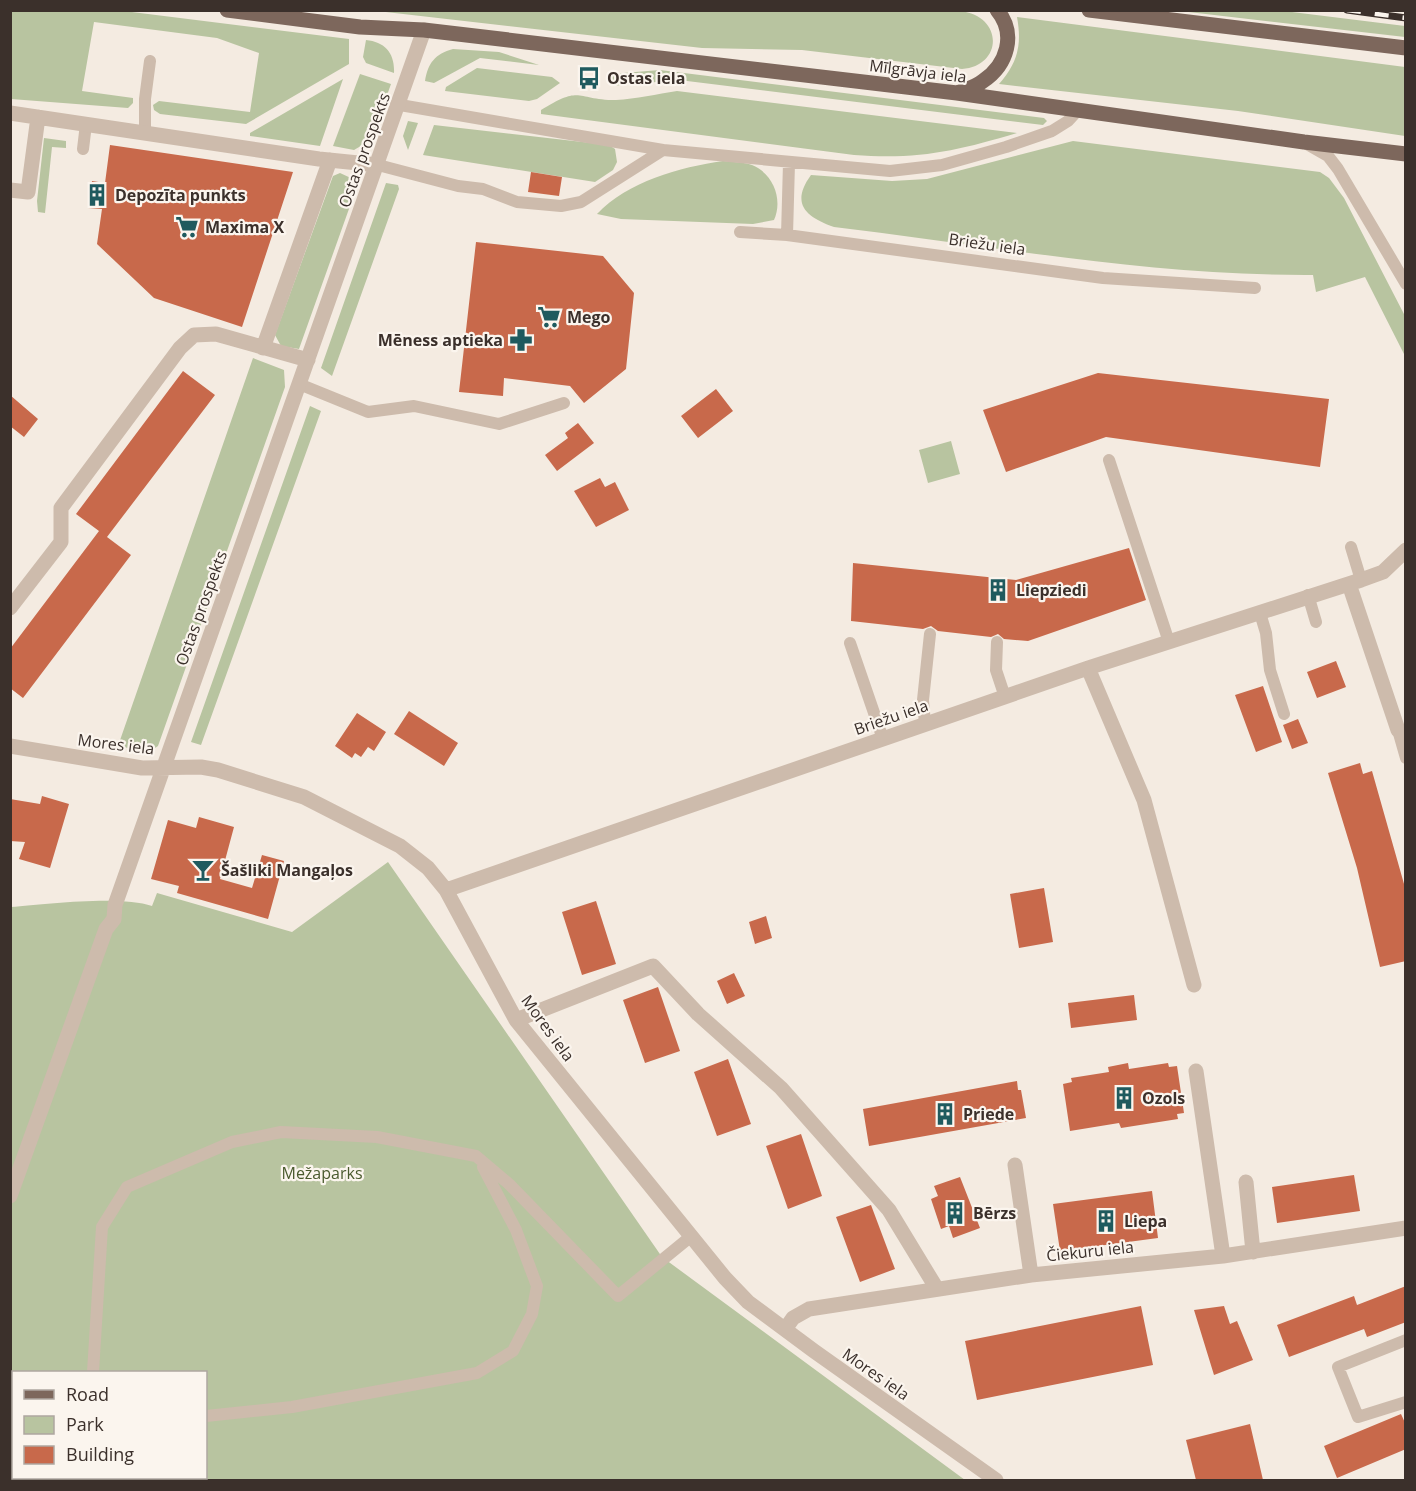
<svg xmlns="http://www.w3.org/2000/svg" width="1416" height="1491" font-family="'Open Sans',sans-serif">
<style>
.green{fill:#b8c4a0;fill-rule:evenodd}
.building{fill:#c8694b}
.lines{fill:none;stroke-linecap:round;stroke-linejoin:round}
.service{stroke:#cdbbac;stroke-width:12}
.minor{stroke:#cdbbac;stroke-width:15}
.primary{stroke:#7d675c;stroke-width:15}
.rail-casing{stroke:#3b302b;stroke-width:7}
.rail{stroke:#fbf5ee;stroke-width:4.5;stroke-dasharray:14;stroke-linecap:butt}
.labels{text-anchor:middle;stroke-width:4.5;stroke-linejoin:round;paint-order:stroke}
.street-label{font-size:16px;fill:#3b302b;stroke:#fbf5ee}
.poi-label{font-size:16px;font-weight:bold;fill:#3b302b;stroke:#fbf5ee;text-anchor:start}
.park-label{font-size:16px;fill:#4a5a2e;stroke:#fbf5ee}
</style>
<rect width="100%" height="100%" fill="#f4ebe1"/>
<path class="green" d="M10,11H124L349,39V64L246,124L160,114L154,110L153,105L159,101L250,112L259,53L217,38L94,22L82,91L133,98V103L128,108L11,99Z
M960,11C1004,16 1003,66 962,69L802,50L702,48L377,11Z
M1180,11H1284L1405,26V37Z
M1017,17L1405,67V136L1238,111L999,84C1018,62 1022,45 1017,17Z
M366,40C385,42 395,53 394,73L366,63L363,57Z
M453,49L499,52L539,65L480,58L434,83L425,81C428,63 435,54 453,49Z
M477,68L552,77L560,83L537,99L529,101L445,91L446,87Z
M660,70L1044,118L1047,121L1043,125L679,80L611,86V74Z
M360,74L391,84L371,140L354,150L333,146Z
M343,79L320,146L250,136V133Z
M677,91L1017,133C957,151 917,160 854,155L541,114V110C582,84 576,100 616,100C636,99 657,94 677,91Z
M408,121L418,123L408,150L403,136Z
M434,125L609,145L615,149L617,162L613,170L595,182L423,155Z
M44,138L66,141V148L52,147L45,213L38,212L37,201Z
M1073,141L1320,172L1329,178L1344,198L1405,316V356L1365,277L1316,292L1313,275C1151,276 994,246 834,227C806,217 790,204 811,175L892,181L927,179Z
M723,161C731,162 744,162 752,165C774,174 783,200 774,220L753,224L621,219L597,214C627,182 680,167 723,161Z
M340,173L353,179L355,192L299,349L281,346L275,335L333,176Z
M386,183L398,185L399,189L332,376L321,368Z
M253,358L284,370L285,387L158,746L149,752L118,746Z
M310,406L321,411L201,745L191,742Z
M951,441L960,474L928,483L919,450Z
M388,862L662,1257L965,1480H11V907C46,904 121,895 152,906L157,893L292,932ZM14,1372H206V1478H14Z"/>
<path class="building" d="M110,145L293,172L242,327L154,298L97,244L102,209L88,208L92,181L105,183Z
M531,172L562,177L559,196L528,192Z
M476,242L603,256L634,293L626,369L584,403L570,386L504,378L503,396L459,392Z
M183,371L215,395L107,537L131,555L23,698L10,688V649L99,531L76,514Z
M1098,373L1329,399L1320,467L1106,437L1006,472L983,410Z
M716,389L733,411L698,438L681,416Z
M10,395L38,419L24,437L10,426Z
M578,423L594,443L557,471L545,455L568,438L565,433Z
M600,478L605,487L615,482L629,510L596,527L574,491Z
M1129,548L1146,600L1028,641L1004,639L998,634L991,637L938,631L931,626L923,629L851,621L853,563L1016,580Z
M1336,661L1346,687L1317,698L1307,672Z
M1263,686L1282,742L1256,752L1235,695Z
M409,711L458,743L444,766L394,734Z
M357,713L386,732L374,751L368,747L361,757L355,753L352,758L335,746Z
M1298,719L1308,743L1292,749L1283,725Z
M1360,763L1363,774L1372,771L1406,891V961L1380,967L1357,868L1328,773Z
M42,796L69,804L50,868L19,859L25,842L10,841V799L40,804Z
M199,817L234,827L220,879L252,888L262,855L284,861L268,919L177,893L179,886L151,879L168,820L196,828Z
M1044,888L1053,942L1019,948L1010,894Z
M596,901L616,964L582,975L562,912Z
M766,916L772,938L755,944L749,922Z
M734,973L745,996L727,1004L717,981Z
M658,987L680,1051L645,1063L623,1000Z
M1134,995L1137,1020L1071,1028L1068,1003Z
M728,1059L751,1124L717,1136L694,1072Z
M1128,1063L1129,1069L1168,1063L1169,1067L1177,1066L1184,1113L1177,1114L1178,1119L1121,1128L1119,1123L1070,1131L1063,1084L1072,1082L1071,1078L1109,1072L1108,1067Z
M1017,1081L1018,1090H1021L1026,1118L869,1146L863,1109Z
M801,1134L822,1196L788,1209L766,1146Z
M1354,1175L1360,1211L1277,1223L1272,1187Z
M960,1177L980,1228L953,1238L949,1226L941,1229L931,1199L938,1196L934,1186Z
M1152,1191L1158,1238L1060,1251L1053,1204Z
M871,1205L895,1269L860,1282L836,1217Z
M1406,1286V1322L1367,1337L1364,1329L1289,1357L1277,1325L1354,1296L1357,1305Z
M1141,1306L1153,1365L977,1400L965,1341Z
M1224,1306L1230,1324L1237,1321L1253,1360L1214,1375L1194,1310Z
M1401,1414L1406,1425V1449L1337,1478L1324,1446Z
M1250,1424L1263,1480H1196L1186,1440Z"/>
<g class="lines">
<path class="service" d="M400,105L663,150
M145,131V99L150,61
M1307,144L1328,156L1338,169L1406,284
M83,149L86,124
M789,163L787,235L1103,278L1255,288
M378,165L458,186L483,189L517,202L561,206L581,202L663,150L890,171L942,165L1006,147L1052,131L1068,121L1079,109
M740,232L787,235
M299,384L368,412L414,406L499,424L564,403
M1109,460L1169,642
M1351,547L1361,580
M1308,595L1316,622
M1260,613L1266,633L1270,670L1284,714
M997,642L996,670L1005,697
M850,643L883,739
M925,724L923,700L930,634
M1398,730L1406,758
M1406,1340L1338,1367L1358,1417L1406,1402
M93,1372L102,1227L127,1187L232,1142L281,1132L377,1137L476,1156L509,1184L618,1296L689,1238
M206,1416L292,1407L477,1373L513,1351L532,1314L537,1286L516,1230L483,1167"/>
<path class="minor" d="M10,113L319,159L378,165
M10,190L28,192L38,117
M263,348L330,160
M1349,584L1398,730
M10,608L61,542V508L180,348L194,335L216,334L308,360
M1088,668L1144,800L1194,985
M10,746L142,768L201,767L218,770L304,797L400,846L428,868L446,890L516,1020L725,1278L748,1302L814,1351L996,1480
M446,890L1088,668L1361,580L1383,572L1406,550
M516,1020L653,966L698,1014L781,1088L889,1210L937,1289
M1196,1071L1223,1256
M1015,1165L1031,1275
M1246,1182L1253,1252
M10,1196L106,929L114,919L115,905L424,30
M786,1328L793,1318L809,1309L1031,1275L1223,1256L1406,1228"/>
<path class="primary" d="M227,10L360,27L424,30L957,93L1304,142L1406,154
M1089,10L1406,48
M957,93C965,90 976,87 983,81C1007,65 1017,34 997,10"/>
<g class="rail-casing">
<path id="rail" d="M1347,10L1406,18"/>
</g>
<use href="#rail" class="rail"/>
</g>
<defs>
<g id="bus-bare" transform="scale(1.8)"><path d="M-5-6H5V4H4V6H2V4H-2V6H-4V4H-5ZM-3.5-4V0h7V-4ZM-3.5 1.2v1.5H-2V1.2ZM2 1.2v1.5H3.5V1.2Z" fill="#1f5a5e" stroke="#fbf5ee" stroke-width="2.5" paint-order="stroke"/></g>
<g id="building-bare" transform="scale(1.8)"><path d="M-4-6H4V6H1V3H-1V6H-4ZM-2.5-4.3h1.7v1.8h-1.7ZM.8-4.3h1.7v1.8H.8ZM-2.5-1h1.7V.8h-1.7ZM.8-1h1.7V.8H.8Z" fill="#1f5a5e" stroke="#fbf5ee" stroke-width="2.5" paint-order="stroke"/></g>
<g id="supermarket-bare" transform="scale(1.8)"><path d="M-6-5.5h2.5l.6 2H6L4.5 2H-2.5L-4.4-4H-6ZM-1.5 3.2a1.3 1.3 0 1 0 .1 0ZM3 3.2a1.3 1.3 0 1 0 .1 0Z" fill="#1f5a5e" stroke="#fbf5ee" stroke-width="2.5" paint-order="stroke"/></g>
<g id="pharmacy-bare" transform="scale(1.8)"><path d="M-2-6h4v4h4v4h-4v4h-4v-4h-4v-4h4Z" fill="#1f5a5e" stroke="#fbf5ee" stroke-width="2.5" paint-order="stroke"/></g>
<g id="bar-bare" transform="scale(1.8)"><path d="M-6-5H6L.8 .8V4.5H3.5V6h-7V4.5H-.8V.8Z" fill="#1f5a5e" stroke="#fbf5ee" stroke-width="2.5" paint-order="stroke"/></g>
</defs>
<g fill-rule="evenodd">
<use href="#bus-bare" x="589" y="78"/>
<use href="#building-bare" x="97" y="195"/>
<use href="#supermarket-bare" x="187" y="227"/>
<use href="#supermarket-bare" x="549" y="317"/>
<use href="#pharmacy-bare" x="521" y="340"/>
<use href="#building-bare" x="998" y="590"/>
<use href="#bar-bare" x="203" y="870"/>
<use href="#building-bare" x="1124" y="1098"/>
<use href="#building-bare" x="945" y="1114"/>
<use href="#building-bare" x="955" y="1213"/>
<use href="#building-bare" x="1106" y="1221"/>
</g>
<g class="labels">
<g class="street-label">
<text transform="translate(918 71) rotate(7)" y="6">Mīlgrāvja iela</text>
<text transform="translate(364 150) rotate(-70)" y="6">Ostas prospekts</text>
<text transform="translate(987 244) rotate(8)" y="6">Briežu iela</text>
<text transform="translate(201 608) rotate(-70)" y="6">Ostas prospekts</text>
<text transform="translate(891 717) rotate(-19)" y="6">Briežu iela</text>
<text transform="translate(116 744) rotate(7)" y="6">Mores iela</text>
<text transform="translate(548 1028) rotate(54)" y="6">Mores iela</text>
<text transform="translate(1090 1251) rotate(-6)" y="6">Čiekuru iela</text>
<text transform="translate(876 1374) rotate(35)" y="6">Mores iela</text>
</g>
<g class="poi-label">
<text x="607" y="84">Ostas iela</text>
<text x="115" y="201">Depozīta punkts</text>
<text x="205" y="233">Maxima X</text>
<text x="567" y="323">Mego</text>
<text x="503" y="346" text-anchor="end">Mēness aptieka</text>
<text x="1016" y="596">Liepziedi</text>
<text x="221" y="876">Šašliki Mangaļos</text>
<text x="1142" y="1104">Ozols</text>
<text x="963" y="1120">Priede</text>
<text x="973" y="1219">Bērzs</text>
<text x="1124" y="1227">Liepa</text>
</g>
<g class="park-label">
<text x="322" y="1179">Mežaparks</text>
</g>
</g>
<rect width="1416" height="1491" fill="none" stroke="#3b302b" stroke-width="24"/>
<rect x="12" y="1371" width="195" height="108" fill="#fbf5ee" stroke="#aea6a0" stroke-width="1.5"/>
<rect x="24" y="1390" width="30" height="9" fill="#7d675c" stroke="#aea6a0" stroke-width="1.5"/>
<text x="66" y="1401" font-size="18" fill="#3b302b">Road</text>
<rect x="24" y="1416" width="30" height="18" fill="#b8c4a0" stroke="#aea6a0" stroke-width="1.5"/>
<text x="66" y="1431" font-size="18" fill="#3b302b">Park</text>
<rect x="24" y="1446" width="30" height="18" fill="#c8694b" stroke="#aea6a0" stroke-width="1.5"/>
<text x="66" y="1461" font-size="18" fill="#3b302b">Building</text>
</svg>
